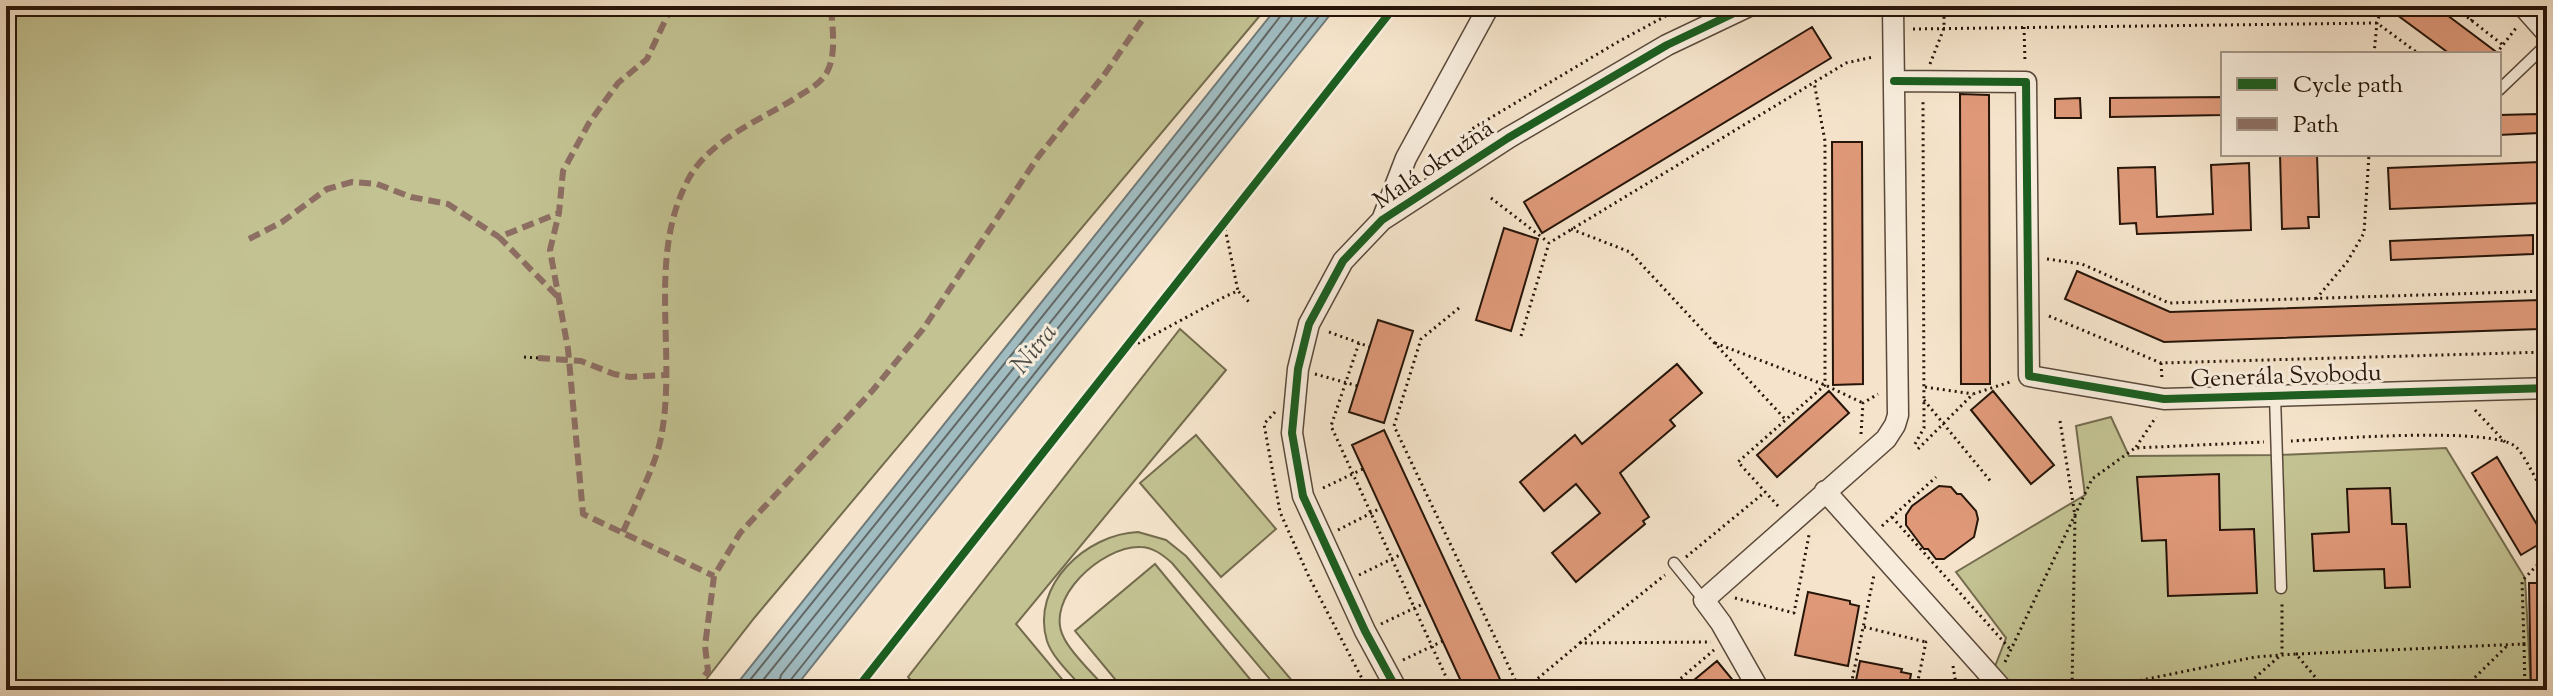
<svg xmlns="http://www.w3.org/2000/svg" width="2553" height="696" font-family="'Sorts Mill Goudy',serif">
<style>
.green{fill:#c3c292;stroke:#746c4e;stroke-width:2}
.water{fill:#a0bcc1;stroke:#6f7977;stroke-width:2}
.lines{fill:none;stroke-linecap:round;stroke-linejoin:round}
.shore{stroke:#636865;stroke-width:2}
.building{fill:#df9979;stroke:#261509;stroke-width:2}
.lane-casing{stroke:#5a493a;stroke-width:13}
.street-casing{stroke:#5a493a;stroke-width:23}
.path{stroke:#261509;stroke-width:3;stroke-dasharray:2 4;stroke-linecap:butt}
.lane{stroke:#f8eddd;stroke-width:10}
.street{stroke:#f8eddd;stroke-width:20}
.quiet{stroke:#8d6e63;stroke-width:6;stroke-dasharray:12 6;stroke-linecap:butt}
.cycleway-casing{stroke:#f8eddd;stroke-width:13}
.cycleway{stroke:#1b5e20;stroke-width:8}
.labels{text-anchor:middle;stroke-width:6;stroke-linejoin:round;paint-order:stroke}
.street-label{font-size:24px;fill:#261509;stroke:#f8eddd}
.water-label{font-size:26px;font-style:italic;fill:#514f49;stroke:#f8eddd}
</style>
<rect width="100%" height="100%" fill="#f5e4cb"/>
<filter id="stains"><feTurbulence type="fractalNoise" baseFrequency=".0025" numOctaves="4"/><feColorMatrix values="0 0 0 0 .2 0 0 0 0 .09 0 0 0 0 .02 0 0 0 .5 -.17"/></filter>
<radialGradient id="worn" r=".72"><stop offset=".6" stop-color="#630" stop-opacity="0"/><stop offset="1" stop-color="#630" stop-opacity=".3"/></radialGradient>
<path class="green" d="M6,6H1268L755,617L698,690H6Z
M1180,329L1226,370L1016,624L1071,690H919L908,677Z
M2111,417L2129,456L2278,455L2446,448L2525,578L2531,690H2013L1994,669L2006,638L1956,572L2085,495L2076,426Z
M1196,435L1276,529L1221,577L1140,483Z
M1138,532L1166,540L1186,556L1300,690H1279L1172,563C1163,555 1153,547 1140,547C1102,546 1043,599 1064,638C1072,655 1095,675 1107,690H1084C1072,675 1053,659 1047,641C1030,585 1087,534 1138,532Z
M1155,564L1259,690H1124L1075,631Z"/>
<path class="water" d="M1278,6H1337L793,690H732Z"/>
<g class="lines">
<path class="shore" d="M742,690L1209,109L1282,14L1284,6
M755,690L1217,115L1291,20L1294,6
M777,690L781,675L1315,6
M787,690L789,682L1327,6"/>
</g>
<path class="building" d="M2385,6H2435L2499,54H2450Z
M1812,27L1831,58L1542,233L1524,202Z
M1960,94L1989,95L1990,384H1961Z
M2223,97V115L2110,117V98Z
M2080,98L2081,118H2055V99Z
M2539,114V133L2499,135V115Z
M1832,142H1862L1863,384L1833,385Z
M2280,154H2317L2319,217H2308L2309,228L2282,229Z
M2540,162L2541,203L2390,209L2388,168Z
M2249,163L2251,230L2137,234L2136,223L2120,224L2118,168L2155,167L2157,217L2213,214L2211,165Z
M1504,228L1538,239L1511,331L1476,320Z
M2533,235V254L2391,260L2390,241Z
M2077,271L2170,312L2540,300V329L2164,342L2065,299Z
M1378,320L1413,331L1384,423L1349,412Z
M1677,364L1702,393L1670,420L1675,426L1620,473L1649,517L1643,521L1645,524L1576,582L1552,553L1600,513L1576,484L1544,511L1520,482L1575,435L1582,444Z
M1829,391L1849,413L1777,477L1757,455Z
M1993,391L2054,465L2031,484L1971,410Z
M1384,430L1505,690H1465L1425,603L1352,445Z
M2497,457L2546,540L2521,555L2472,473Z
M2219,474L2220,530L2254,529L2257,593L2168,596L2166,540L2142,541L2137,477Z
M1939,486L1951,487L1957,494H1961L1976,511L1978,519L1974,537L1944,559H1936L1928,549H1924L1906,525V515L1912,506Z
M2390,488L2392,524H2406L2410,587L2385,588L2384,569L2314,571L2312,534L2349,532L2347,489Z
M2529,583H2547V690H2531Z
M1808,592L1850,601V604L1859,606L1848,666L1795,655Z
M1717,661L1736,684L1728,690H1682Z
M1860,661L1902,669L1901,672L1911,674L1908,690H1854Z"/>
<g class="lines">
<g class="lane-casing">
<path id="lane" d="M2499,90L2547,44
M2275,396L2281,588
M1674,563L1704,600"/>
</g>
<g class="street-casing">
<path id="street" d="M2523,6L2547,33
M1894,81L2026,82L2029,376L2164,399L2547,388
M1382,220L1406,158L1489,6
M1825,491L2003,690
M1397,690L1365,631L1303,496L1292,433L1298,369L1309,324L1343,261L1382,220L1508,138L1667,45L1749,6
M1759,690L1721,623L1704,600L1886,439L1895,425L1898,415L1893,6"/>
</g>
<path class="path" d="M2453,6L2503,45
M2471,21L2482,6
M2024,27L2025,62
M1913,29L2377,23L2419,54
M2374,54L2377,23L2382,6
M2496,54L2516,28
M1930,64L1944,28V6
M1470,139V130L1616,43L1684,6
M1491,198L1548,242
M1224,223L1238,291
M1571,229L1630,252L1785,419
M2047,259L2082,264L2169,303L2547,291
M2316,299L2347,262L2364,233L2369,154
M1459,308L1421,339L1394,426L1520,690
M2049,316L2161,363L2547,352
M1329,332L1370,347
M1521,336L1549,243L1846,63L1873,57
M1359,343L1331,426L1452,690
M1715,343L1825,385L1863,403
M1122,352L1226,296L1238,291L1249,302
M524,357L538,358
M2161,363L2162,379
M1315,374L1358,386
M1925,387L1973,394
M1924,400L1992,483
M2475,410L2505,442
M1275,412L1264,424L1280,512L1309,577L1368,690
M2060,421L2075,516L2072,690
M1861,434L1863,403L1878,394
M2291,441C2329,439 2494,426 2516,447C2525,455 2540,488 2547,500
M1915,444L1924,428L1923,102
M2136,447L2156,417
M1918,449L1973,394L2010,382
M1323,488L1363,469
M1778,506L1738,462L1825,385V141L1814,82
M1892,517L2011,650
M1882,526L1936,477
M1338,530L1381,508
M1686,557L1765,492
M1359,575L1402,554
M1735,598L1794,613L1809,535
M1381,624L1425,603
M1864,627L1926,642
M1580,643L1665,575
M2524,644L2525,690
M2296,654L2524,644L2522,581L2541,561H2547
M1403,660L1443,641
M2005,662L2092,479L2135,448L2264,442
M1953,666L1957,690
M1459,690L1464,687
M1524,690L1580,643L1711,642
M1667,690L1714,650
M1850,690L1874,575
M1916,690L1926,642L1930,640
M2093,690L2255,657L2296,654L2326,690
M2241,690L2282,654V604
M2462,690L2508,645"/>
<use href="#lane" class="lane"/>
<use href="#street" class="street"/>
<path class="quiet" d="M672,6L647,59L618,83L589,123L563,171L559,213L550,250L568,349L583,514L714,576
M723,6L733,12
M249,239L282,222L327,189L352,182L377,184L411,197L448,204L499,237
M557,296L499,237L559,213
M538,358L581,361L614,374L630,377L666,375
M623,532C634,506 654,469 660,442C679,357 645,258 689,178C710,140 758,121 794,99C806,91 820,85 827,72C837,54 832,26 831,6
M694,690L708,671L705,646L714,576L740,533L873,390L923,329L1038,157L1104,75L1152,6"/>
<g class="cycleway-casing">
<path id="cycleway" d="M1894,81L2026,82L2029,376L2164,399L2547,388
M856,690L1395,6
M1397,690L1365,631L1303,496L1292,433L1298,369L1309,324L1343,261L1382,220L1508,138L1667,45L1749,6"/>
</g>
<use href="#cycleway" class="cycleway"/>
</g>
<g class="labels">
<g class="street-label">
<text transform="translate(1433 164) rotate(-34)" y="8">Malá okružná</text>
<text transform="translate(2286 375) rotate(-2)" y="8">Generála Svobodu</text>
</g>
<g class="water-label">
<text transform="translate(1033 348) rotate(-51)" y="9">Nitra</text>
</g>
</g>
<rect width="2553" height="696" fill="none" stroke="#f5e4cb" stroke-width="32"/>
<rect x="8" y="8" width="2537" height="680" fill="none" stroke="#261509" stroke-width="4"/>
<rect x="16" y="16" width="2521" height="664" fill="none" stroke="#261509" stroke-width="2"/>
<rect x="2221" y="52" width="280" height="104" fill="#f8eddd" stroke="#a49788" stroke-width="2"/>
<rect x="2237" y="78" width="40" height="12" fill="#1b5e20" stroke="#a49788" stroke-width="2"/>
<text x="2293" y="92" font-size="24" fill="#261509">Cycle path</text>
<rect x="2237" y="118" width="40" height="12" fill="#8d6e63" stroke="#a49788" stroke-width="2"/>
<text x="2293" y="132" font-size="24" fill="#261509">Path</text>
<rect width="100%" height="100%" filter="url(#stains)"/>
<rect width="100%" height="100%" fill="url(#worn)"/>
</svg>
